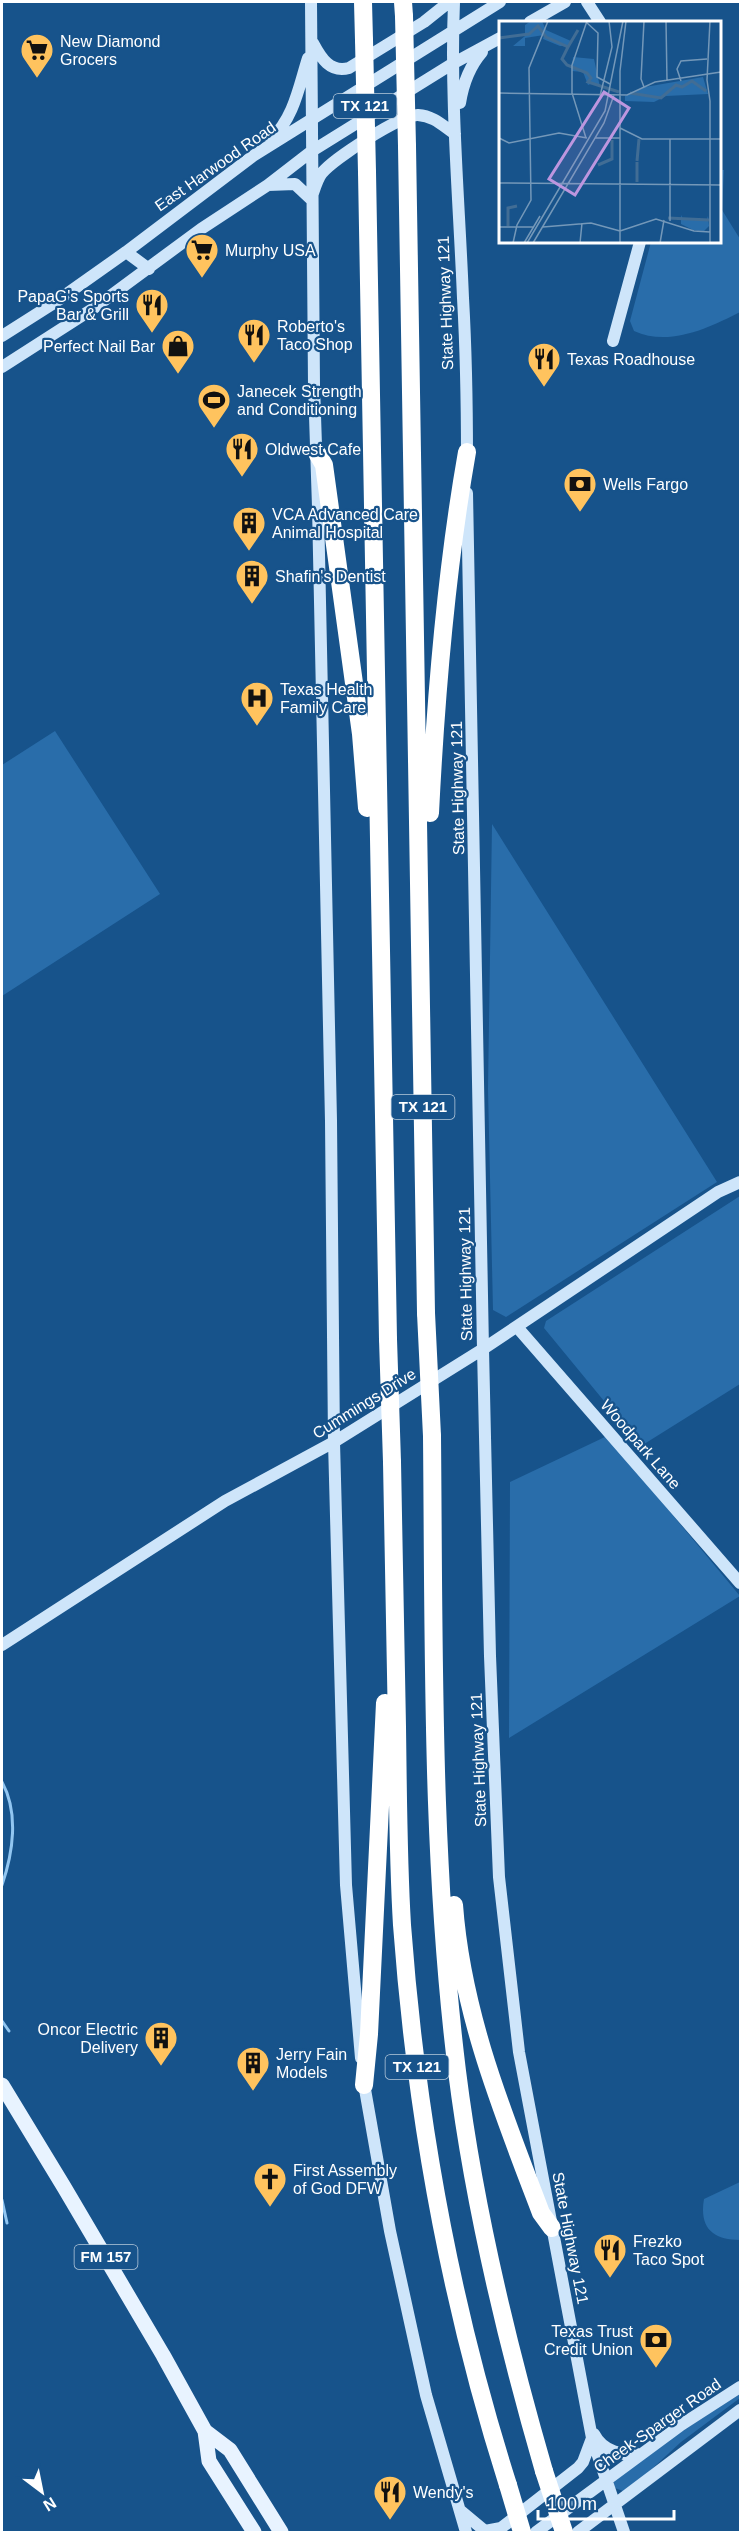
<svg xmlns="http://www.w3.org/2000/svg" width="742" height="2534" font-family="Helvetica,sans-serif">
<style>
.green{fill:#296daa}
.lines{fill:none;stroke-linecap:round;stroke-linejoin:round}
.stream{stroke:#92c6f1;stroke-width:3}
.secondary{stroke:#cee5fa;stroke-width:12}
.primary{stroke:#e8f3ff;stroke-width:15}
.highway{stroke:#fff;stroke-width:18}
.highway-bridge{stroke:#fff;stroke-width:18}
.labels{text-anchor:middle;stroke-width:4.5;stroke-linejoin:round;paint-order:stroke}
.shield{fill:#17538b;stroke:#b9cbdc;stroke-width:1.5}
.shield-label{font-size:15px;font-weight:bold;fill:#fff}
.poi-label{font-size:16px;fill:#fff;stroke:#17538b;text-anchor:start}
.street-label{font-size:16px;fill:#fff;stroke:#17538b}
.inset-river{fill:none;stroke:#416d95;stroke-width:3}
.inset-road{fill:none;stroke:#7498b9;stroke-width:1.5}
.view{fill:#bd96df;fill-opacity:0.15;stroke:#bd96df;stroke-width:3}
.inset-edge{fill:none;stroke:#fff;stroke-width:3}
</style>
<rect width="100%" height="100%" fill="#17538b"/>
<path class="green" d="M720,170H724L722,210L740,239V312C709,328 669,347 634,331L630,321L651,242H720Z
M55,731L160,894L2,996V765Z
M492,824L717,1182L506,1317L493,1310L488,1089Z
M740,1196V1384L641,1446L544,1328L546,1321Z
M607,1436L740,1596L509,1738L510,1482Z
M740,2182V2240C713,2240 699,2228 704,2199Z
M740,2394V2398L681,2442L642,2478L623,2491L615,2488L613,2483L617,2478L662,2444Z"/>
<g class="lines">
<path class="stream" d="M2,1782C19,1813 13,1853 2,1885
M2,2021L9,2031
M2,2200L7,2223"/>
<path class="secondary" d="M311,2L314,385L318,507L331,1121L334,1442L346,1885L361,2058
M454,2C450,100 459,199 463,298C466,351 467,404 467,457
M587,2L600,22
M530,22L565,2
M313,43C321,58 330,73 349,68L424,22L449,2
M460,103C463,84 469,67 482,52
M271,139C294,118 299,86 308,58
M268,185L295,184L311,199C314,191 317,179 322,173C333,159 402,114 418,115C434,116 443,126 455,134
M126,252L149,269
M2,336L54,303L126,252L253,156L500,2
M613,341L640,242
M2,367L94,308L201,229L268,185L312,151L452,64L500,38
M467,493L483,1349L490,1656L499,1877L519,2052L592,2438L624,2532
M517,1327L740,1583
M2,1645L225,1501L334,1442L483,1349L718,1192L740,1182
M363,2078L390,2231L426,2395L466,2532
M594,2434C603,2452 623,2456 641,2454
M461,2511L485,2531L501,2528L578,2468L583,2462L592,2438
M536,2532L681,2425L740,2387
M578,2532L740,2410"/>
<path class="primary" d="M2,2085L64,2187L163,2355L205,2431L209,2461L254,2532
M205,2431L230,2450L281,2532"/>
<path class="highway" d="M363,2L364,40
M403,2L404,16
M407,146L426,1313
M367,172L388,1339
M317,453L324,465L361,734L367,808
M430,813C436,692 446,571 467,452
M432,1436C434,1647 431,1861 457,2071C474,2207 506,2340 544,2471
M392,1462C393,1551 395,1639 397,1727C398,1793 398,1859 402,1925C416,2115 450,2303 508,2485
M454,1905C462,2014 503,2113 541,2213L552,2228
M364,2085L369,2034L385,1703"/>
<path class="highway-bridge" d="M404,16L407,146
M364,40L367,172
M426,1313L432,1436
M388,1339L392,1462
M544,2471L564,2532
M508,2485L522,2532"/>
</g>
<defs>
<g id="supermarket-pin" transform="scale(1.725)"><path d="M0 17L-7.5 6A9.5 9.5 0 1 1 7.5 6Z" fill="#ffc35e" stroke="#17538b"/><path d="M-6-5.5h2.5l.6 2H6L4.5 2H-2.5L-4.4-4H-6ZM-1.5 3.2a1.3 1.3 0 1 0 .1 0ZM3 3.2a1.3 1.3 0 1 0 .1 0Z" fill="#111"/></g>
<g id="restaurant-pin" transform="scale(1.725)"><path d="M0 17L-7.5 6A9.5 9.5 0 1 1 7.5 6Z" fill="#ffc35e" stroke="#17538b"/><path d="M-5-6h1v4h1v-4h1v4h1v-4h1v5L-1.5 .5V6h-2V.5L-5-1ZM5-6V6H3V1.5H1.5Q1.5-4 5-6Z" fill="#111"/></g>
<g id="shop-pin" transform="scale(1.725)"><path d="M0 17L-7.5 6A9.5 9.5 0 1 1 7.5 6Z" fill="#ffc35e" stroke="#17538b"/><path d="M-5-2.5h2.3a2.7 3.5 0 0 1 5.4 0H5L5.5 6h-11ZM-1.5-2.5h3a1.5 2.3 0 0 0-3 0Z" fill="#111"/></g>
<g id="stadium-pin" transform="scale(1.725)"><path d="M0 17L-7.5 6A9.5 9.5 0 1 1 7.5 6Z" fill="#ffc35e" stroke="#17538b"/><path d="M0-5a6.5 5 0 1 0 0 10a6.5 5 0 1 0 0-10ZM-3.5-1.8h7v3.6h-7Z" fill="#111"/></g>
<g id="bank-pin" transform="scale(1.725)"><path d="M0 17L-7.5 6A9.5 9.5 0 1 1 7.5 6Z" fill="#ffc35e" stroke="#17538b"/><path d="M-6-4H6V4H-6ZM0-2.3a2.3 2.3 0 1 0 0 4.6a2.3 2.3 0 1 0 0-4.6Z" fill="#111"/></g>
<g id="building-pin" transform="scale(1.725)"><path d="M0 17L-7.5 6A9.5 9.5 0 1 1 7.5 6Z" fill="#ffc35e" stroke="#17538b"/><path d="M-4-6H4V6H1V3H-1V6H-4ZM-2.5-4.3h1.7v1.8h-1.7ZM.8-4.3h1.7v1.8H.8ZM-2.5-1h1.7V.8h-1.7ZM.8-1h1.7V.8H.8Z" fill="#111"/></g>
<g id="hospital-pin" transform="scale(1.725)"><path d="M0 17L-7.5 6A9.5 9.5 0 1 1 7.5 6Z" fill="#ffc35e" stroke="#17538b"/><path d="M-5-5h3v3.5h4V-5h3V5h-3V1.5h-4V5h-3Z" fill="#111"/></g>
<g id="church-pin" transform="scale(1.725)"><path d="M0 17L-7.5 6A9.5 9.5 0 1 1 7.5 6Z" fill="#ffc35e" stroke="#17538b"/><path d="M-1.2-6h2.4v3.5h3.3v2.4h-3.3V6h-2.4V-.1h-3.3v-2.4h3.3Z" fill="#111"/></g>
</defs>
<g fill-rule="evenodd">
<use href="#supermarket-pin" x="37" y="50"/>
<use href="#supermarket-pin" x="202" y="250"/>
<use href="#restaurant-pin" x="152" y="305"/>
<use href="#restaurant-pin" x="254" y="335"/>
<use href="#shop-pin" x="178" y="346"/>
<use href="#restaurant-pin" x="544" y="359"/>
<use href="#stadium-pin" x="214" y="400"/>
<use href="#restaurant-pin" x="242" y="449"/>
<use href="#bank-pin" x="580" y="484"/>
<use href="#building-pin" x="249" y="523"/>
<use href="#building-pin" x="252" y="576"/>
<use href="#hospital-pin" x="257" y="698"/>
<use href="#building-pin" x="161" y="2038"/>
<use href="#building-pin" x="253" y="2063"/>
<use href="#church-pin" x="270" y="2179"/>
<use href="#restaurant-pin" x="610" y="2250"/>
<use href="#bank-pin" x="656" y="2340"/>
<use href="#restaurant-pin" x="390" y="2492"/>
</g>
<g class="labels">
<g class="shield">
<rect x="333.5" y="94" width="63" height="24" rx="4.5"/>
<rect x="391.5" y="1095" width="63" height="24" rx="4.5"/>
<rect x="385.5" y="2055" width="63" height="24" rx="4.5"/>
<rect x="74.5" y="2245" width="63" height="24" rx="4.5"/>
</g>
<g class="shield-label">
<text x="365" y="111">TX 121</text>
<text x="423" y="1112">TX 121</text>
<text x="417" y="2072">TX 121</text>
<text x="106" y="2262">FM 157</text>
</g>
<g class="poi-label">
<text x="60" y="47">New Diamond<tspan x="60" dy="18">Grocers</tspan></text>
<text x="225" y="256">Murphy USA</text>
<text x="129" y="302" text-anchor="end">PapaG's Sports<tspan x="129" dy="18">Bar &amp; Grill</tspan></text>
<text x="277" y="332">Roberto's<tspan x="277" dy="18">Taco Shop</tspan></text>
<text x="155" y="352" text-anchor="end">Perfect Nail Bar</text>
<text x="567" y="365">Texas Roadhouse</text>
<text x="237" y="397">Janecek Strength<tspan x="237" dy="18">and Conditioning</tspan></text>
<text x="265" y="455">Oldwest Cafe</text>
<text x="603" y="490">Wells Fargo</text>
<text x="272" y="520">VCA Advanced Care<tspan x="272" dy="18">Animal Hospital</tspan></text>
<text x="275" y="582">Shafin's Dentist</text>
<text x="280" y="695">Texas Health<tspan x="280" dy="18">Family Care</tspan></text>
<text x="138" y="2035" text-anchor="end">Oncor Electric<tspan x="138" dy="18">Delivery</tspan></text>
<text x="276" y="2060">Jerry Fain<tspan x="276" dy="18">Models</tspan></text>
<text x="293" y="2176">First Assembly<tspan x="293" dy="18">of God DFW</tspan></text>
<text x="633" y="2247">Frezko<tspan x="633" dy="18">Taco Spot</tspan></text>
<text x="633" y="2337" text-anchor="end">Texas Trust<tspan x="633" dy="18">Credit Union</tspan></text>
<text x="413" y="2498">Wendy's</text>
</g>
<g class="street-label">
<text transform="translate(215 166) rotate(-35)" y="6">East Harwood Road</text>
<text transform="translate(445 303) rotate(-92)" y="6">State Highway 121</text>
<text transform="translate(457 788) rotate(-91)" y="6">State Highway 121</text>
<text transform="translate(465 1274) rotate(-91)" y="6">State Highway 121</text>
<text transform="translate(364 1403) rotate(-32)" y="6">Cummings Drive</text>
<text transform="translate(641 1444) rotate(49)" y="6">Woodpark Lane</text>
<text transform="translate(478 1760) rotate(-92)" y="6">State Highway 121</text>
<text transform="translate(571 2238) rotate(79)" y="6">State Highway 121</text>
<text transform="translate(657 2425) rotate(-35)" y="6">Cheek-Sparger Road</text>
</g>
</g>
<g transform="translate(499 21)">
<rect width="222" height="222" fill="#17538b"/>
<path d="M32,0H43L47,9L72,20L69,25H61L44,18L45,14L26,17V25H14L26,15V4ZM74,36L95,38L101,66L94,62L89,64L84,51L73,50ZM204,56L209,73L167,75L155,81L126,80V75L146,66ZM182,194L184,198H208L209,195L210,205L205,210L194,209L182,203Z" fill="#296daa"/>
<path class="inset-river" d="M0,17L30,13L39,5L47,16L69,26L63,38L68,44L88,52L92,57L89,61L120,71M69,26L79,9M131,72L162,77L177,64L183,66L193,60L207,70M138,140L140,118M99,144L113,138V119M138,161V141M169,197L210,199M9,205V187L18,185"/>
<path class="inset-road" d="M145,0L142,58L145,66M167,0L168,60M87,1L99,12L98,56L111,63M182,60L178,48L182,40L208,38M0,72L128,74L156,61L222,51M101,75L113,26L110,0M121,107L143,118H222M0,117L10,122L60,112L88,117M87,117L73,72V44L88,0M96,117H121M171,118V200M0,162L222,164M211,199V222M211,202V80L208,59L211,0M0,206H34M44,206L92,202L121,210M121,210L157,198L195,210L211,211M14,222L18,204L32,179L30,47L49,0M25,222L41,195M28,222L106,90L124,0M34,222L105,102L115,74M81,222L83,202M121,222V50L127,0M161,222L165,199"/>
<path class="view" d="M105,71L130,87L76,174L50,158Z"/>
<rect width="222" height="222" class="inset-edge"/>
</g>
<rect width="742" height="2534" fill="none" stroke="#ffffff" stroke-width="6"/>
<g transform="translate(42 2492) rotate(148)" stroke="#17538b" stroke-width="4.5" paint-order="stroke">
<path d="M0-4.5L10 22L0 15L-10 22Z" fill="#ffffff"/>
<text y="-9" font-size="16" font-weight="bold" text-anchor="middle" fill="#ffffff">N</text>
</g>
<path d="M538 2510v9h136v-9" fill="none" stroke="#ffffff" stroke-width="3"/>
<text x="547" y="2510" font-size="18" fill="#ffffff" stroke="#17538b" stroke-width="4.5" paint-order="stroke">100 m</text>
</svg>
